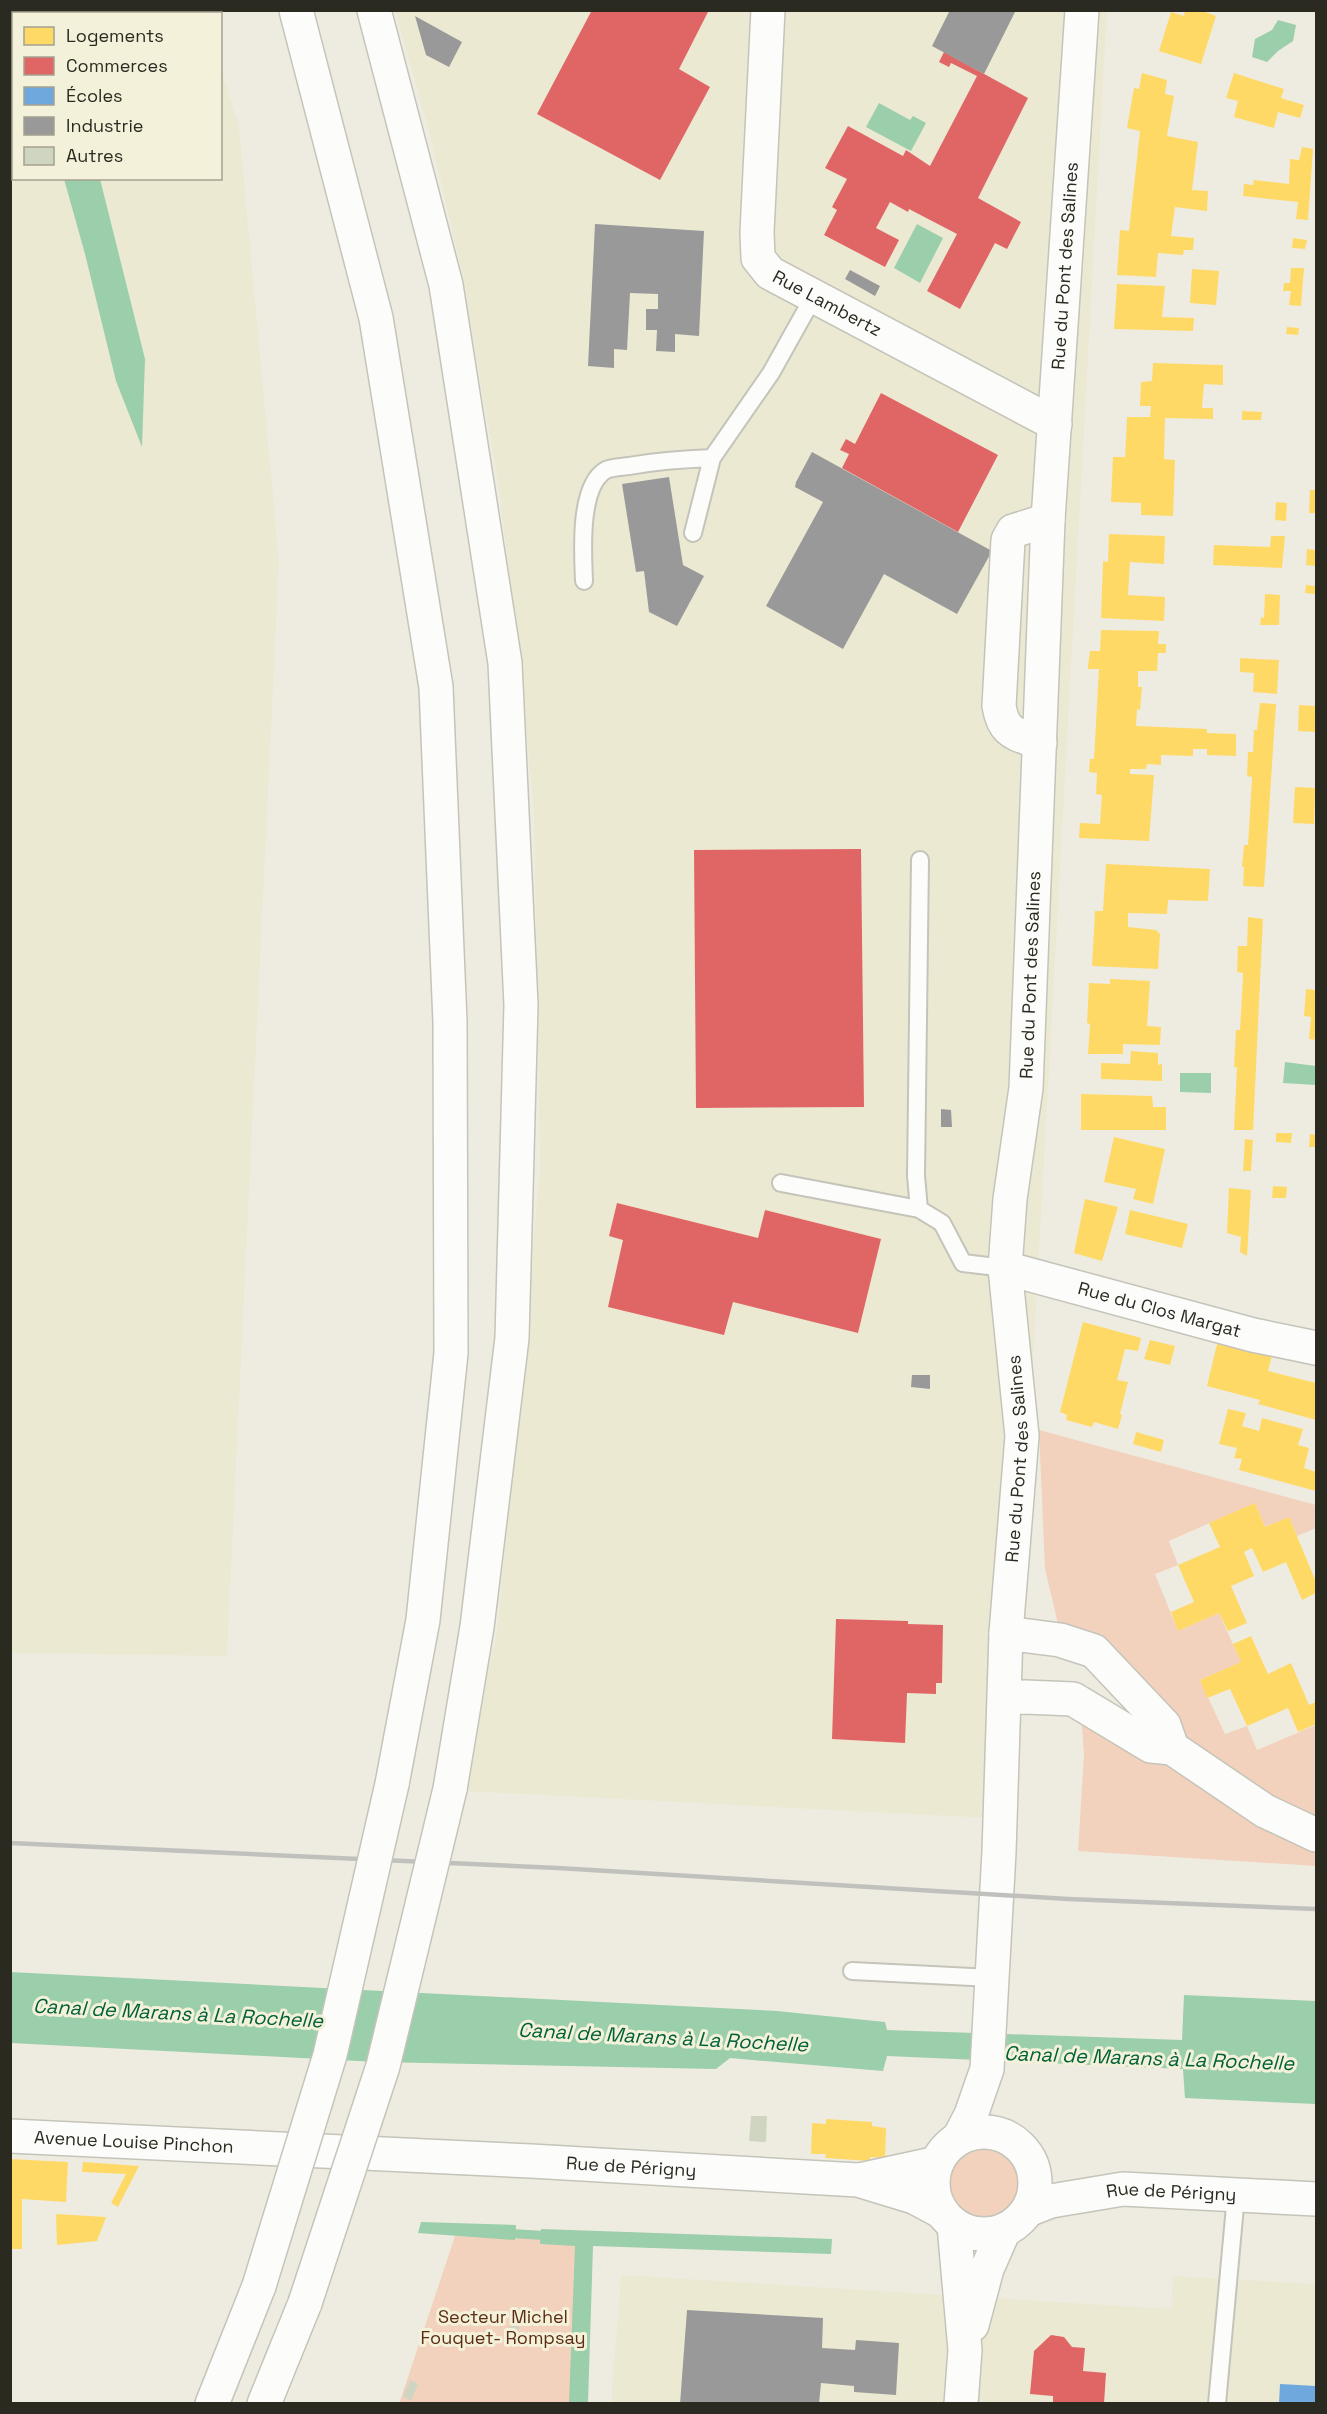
<svg xmlns="http://www.w3.org/2000/svg" width="1327" height="2414" font-family="'Space Grotesk',sans-serif">
<style>
.built{fill:#ece9d3}
.green{fill:#f3d2bd}
.water{fill:#9bceab}
.homes{fill:#ffd966}
.shops{fill:#e06666}
.schools{fill:#6fa8dc}
.industry{fill:#999}
.lines{fill:none;stroke-linecap:round;stroke-linejoin:round}
.stream{stroke:#9bceab;stroke-width:9}
.building{fill:#d0d5c2}
.lane-casing{stroke:#c5c4ba;stroke-width:20}
.street-casing{stroke:#c5c4ba;stroke-width:36}
.secondary-casing{stroke:#c5c4ba;stroke-width:36}
.highway-casing{stroke:#c5c4ba;stroke-width:36}
.lane{stroke:#fcfcfa;stroke-width:16}
.street{stroke:#fcfcfa;stroke-width:33}
.secondary{stroke:#fcfcfa;stroke-width:33}
.highway{stroke:#fcfcfa;stroke-width:33}
.rail{stroke:#c0c0bd;stroke-width:4.5}
.highway-bridge-casing{stroke:#c5c4ba;stroke-width:36;stroke-linecap:butt}
.highway-bridge{stroke:#fcfcfa;stroke-width:33}
.labels{text-anchor:middle;stroke-width:6;stroke-linejoin:round;paint-order:stroke}
.street-label{font-size:18px;fill:#2b2a21;stroke:#f4f1da}
.park-label{font-size:18px;fill:#5b2c13;stroke:#f4f1da}
.water-label{font-size:20px;font-style:italic;fill:#006138;stroke:#f4f1da}
</style>
<rect width="100%" height="100%" fill="#eeece0"/>
<path class="built" d="M11,11H200L201,13L14,14V178H220L221,71L239,126L279,561L227,1656L11,1653Z
M395,11H1107L1008,1819L462,1791L497,1633L540,1169L534,814L521,671L499,489L461,268L429,131Z
M621,2275L1171,2309L1173,2276L1316,2284V2403L611,2404Z"/>
<path class="green" d="M1039,1430L1316,1505V1528L1297,1536L1289,1517L1265,1527L1255,1503L1169,1541L1178,1565L1155,1574L1178,1631L1219,1613L1241,1662L1200,1680L1225,1734L1247,1726L1257,1750L1316,1725V1866L1078,1851L1084,1755L1081,1714L1171,1748L1059,1628L1045,1569Z
M943 2185a40 40 0 1 1 80 0a40 40 0 1 1-80 0Z
M455,2236L583,2239L575,2403L399,2404Z"/>
<path class="water" d="M1278,20L1296,25L1293,41L1278,51L1267,62L1252,57L1255,39L1272,30Z
M879,103L910,120L913,116L926,123L911,151L866,127Z
M64,179H100L145,359L142,447L116,381L85,254Z
M917,224L943,238L920,283L894,268Z
M1285,1062L1316,1066V1085L1283,1083Z
M1180,1073H1211V1093L1180,1092Z
M10,1972L777,2011L885,2022L887,2030L1182,2040L1184,1995L1316,2001V2104L1185,2098L1183,2069L887,2056L883,2071L730,2058L716,2069L377,2062L11,2043Z
M421,2222L516,2225L515,2240L418,2233Z
M541,2229L832,2239L831,2254L593,2246L588,2403H569L575,2246L540,2244Z"/>
<path class="homes" d="M1185,10H1200L1216,16L1201,64L1159,51L1171,12L1184,16Z
M1142,73L1167,80L1165,94L1174,96L1167,136L1198,142L1192,190L1208,191L1207,211L1175,207L1171,236L1194,238L1193,250H1184L1183,255L1158,253L1156,277L1117,275L1120,230L1129,231L1140,131L1127,128L1134,88L1139,89Z
M1234,73L1284,89L1281,98L1304,105L1300,118L1278,112L1274,128L1234,117L1238,101L1226,98Z
M1302,147L1313,149L1308,220L1296,219L1298,202L1243,196L1244,184L1253,185L1254,180L1289,184L1290,159L1299,160Z
M1293,238L1307,240L1305,249L1292,248Z
M1291,268H1304L1301,306L1289,305L1291,291H1283L1284,283H1290Z
M1192,269L1219,271L1216,305L1190,303Z
M1117,284L1165,286L1162,317L1194,318L1193,331L1114,329Z
M1287,327L1299,328L1298,335L1286,334Z
M1153,363L1223,365V385L1204,384L1202,408H1213V419L1165,418L1164,459L1175,460L1173,516L1141,515V503L1111,502L1113,457H1125L1127,417H1150L1151,406H1140L1141,382L1152,381Z
M1242,411L1262,412L1261,420H1242Z
M1310,490H1316V513H1309Z
M1276,502L1287,503L1286,521L1275,520Z
M1109,534L1165,536L1164,564L1130,562L1128,595L1165,597L1164,621L1101,618L1103,561L1108,562Z
M1271,536H1285L1282,568L1213,565L1214,545L1270,547Z
M1307,549L1316,550V566L1306,565Z
M1306,585L1316,586V594L1305,593Z
M1265,594L1280,595L1279,625H1260L1261,617L1264,618Z
M1101,630L1159,631L1158,644H1166V653H1158L1157,671H1138V687H1142L1140,710L1137,709L1136,726L1207,729V733L1236,734V756L1207,755V749H1193V756L1161,755V765L1147,764L1146,769H1130V774L1154,775L1149,841L1079,838L1080,823L1100,824L1102,795L1096,794L1097,773L1089,772L1090,759H1094L1099,669H1088V666L1090,651H1100Z
M1240,658L1279,660L1277,694L1253,692L1254,673L1240,672Z
M1260,703L1276,704L1264,887L1243,886L1244,867H1242L1244,845H1248L1252,779V777L1247,776L1248,752H1253L1254,730H1257Z
M1299,705L1316,706V732L1298,731Z
M1295,787L1315,788L1314,824L1293,823Z
M1106,864L1210,869L1208,901L1168,900L1167,914L1128,913V927L1156,930L1160,934L1158,969L1092,966L1095,911H1103Z
M1248,917L1263,919L1253,1130H1234L1237,1067H1234L1236,1030H1240L1243,977V973L1237,972L1238,946H1247Z
M1110,979L1150,981L1147,1026L1161,1027L1160,1045L1123,1044V1054H1088L1090,1024L1087,1023L1089,983L1110,984Z
M1306,989L1316,990V1040L1309,1039L1311,1017L1304,1016Z
M1131,1051L1158,1053V1065L1162,1064V1081L1101,1079V1063L1130,1064Z
M1081,1094L1152,1096L1153,1107H1166V1130H1081Z
M1276,1133H1292L1291,1143L1276,1142Z
M1310,1134L1316,1135V1147H1309Z
M1114,1137L1165,1149L1153,1204L1133,1199L1136,1189L1104,1182Z
M1245,1139L1253,1140L1251,1171H1243Z
M1273,1186L1287,1187L1286,1198H1272Z
M1229,1188L1251,1190L1247,1256L1240,1252L1241,1237L1227,1233Z
M1085,1199L1118,1207L1102,1261L1074,1253Z
M1130,1210L1188,1224L1182,1248L1125,1234Z
M1083,1322L1141,1338L1138,1351L1125,1349L1117,1380L1128,1382L1120,1414L1122,1415L1118,1429L1094,1422L1092,1427L1066,1420L1067,1415L1060,1412Z
M1150,1340L1175,1346L1170,1365L1144,1359Z
M1218,1340L1272,1355L1268,1371L1316,1383V1420L1258,1404L1260,1400L1207,1386Z
M1228,1409L1246,1413L1242,1426L1259,1431L1262,1418L1303,1429L1298,1445L1309,1448L1304,1468L1316,1472V1491L1239,1470L1242,1459L1234,1458L1237,1448L1219,1444Z
M1136,1432L1164,1440L1161,1452L1133,1444Z
M1255,1503L1265,1527L1289,1517L1316,1582V1593L1302,1600L1286,1562L1263,1572L1252,1548L1244,1552L1254,1576L1231,1586L1247,1623L1228,1631L1219,1613L1178,1631L1171,1612L1194,1602L1178,1565L1220,1547L1209,1523Z
M1251,1636L1268,1674L1291,1663L1309,1705L1316,1702V1724L1298,1732L1288,1708L1247,1726L1230,1689L1207,1698L1200,1680L1241,1662L1233,1644Z
M826,2119L872,2122V2126L886,2128L885,2158L870,2157V2161L825,2158L826,2154H811L812,2123L826,2124Z
M10,2159L68,2162L66,2202L22,2199V2249H10Z
M83,2162L139,2166L118,2207L111,2203L126,2174L82,2172Z
M56,2214L106,2217L97,2241L57,2245Z"/>
<path class="shops" d="M592,10H709L679,69L710,87L660,180L537,114Z
M944,52L1028,98L978,198L1021,222L1007,249L995,243L960,309L927,291L957,234L909,209L908,212L890,202L876,228L899,240L885,267L824,235L837,210L832,207L847,179L825,168L848,126L903,156L906,150L930,166L977,76L951,63L949,67L939,62Z
M881,393L998,455L958,532L842,468L849,454L840,450L846,439L855,444Z
M861,849L864,1107L696,1108L694,850Z
M617,1203L758,1238L765,1210L881,1239L858,1333L733,1302L724,1335L608,1307L623,1240L609,1236Z
M836,1619L908,1621V1624L943,1625L942,1683H936V1694L907,1693L905,1743L832,1739Z
M1051,2335L1064,2337L1072,2347L1085,2348L1083,2371L1106,2373L1104,2404H1053V2396L1030,2394L1034,2351Z"/>
<path class="schools" d="M1280,2384L1316,2386V2404H1279Z"/>
<path class="industry" d="M950,10H1016L984,74L932,46Z
M415,16L462,42L449,67L426,55Z
M595,224L704,231L699,336L675,334V352L656,351L657,330H646V309H658V294L630,293L627,350L614,349V368L588,366Z
M850,270L880,286L875,296L845,279Z
M812,452L992,551L957,614L884,574L843,649L766,606L823,502L795,487L796,482Z
M669,477L683,565L704,576L677,626L649,612L644,571L636,572L622,484Z
M941,1109L951,1110L952,1127H941Z
M912,1375H930V1389L911,1387Z
M687,2310L823,2318L822,2348L855,2350L856,2340L899,2343L896,2395L854,2392V2386L821,2383L819,2404H680Z"/>
<g class="lines">
<path class="stream" d="M505,2233L552,2236"/>
</g>
<path class="building" d="M751,2116H767L766,2142L749,2141Z
M512,2316L521,2318L517,2335L508,2333Z
M410,2380L418,2384L411,2401L403,2396Z"/>
<g class="lines">
<g class="lane-casing">
<path id="lane" d="M693,533L712,458L771,373L814,296
M584,581C583,554 578,486 606,470C612,467 622,467 629,466C657,461 684,459 712,458
M920,860L916,1176L919,1209L942,1223L963,1263L1005,1268
M781,1183L919,1209
M852,1971L992,1978
M1217,2404L1236,2195"/>
</g>
<g class="street-casing">
<g id="street">
<path id="s1" d="M768,10L757,232L758,258L770,273L1055,424"/>
<path d="M1040,743C1016,733 1004,735 999,706L1008,540L1013,531L1048,520"/>
<path id="s2" d="M1005,1268L1253,1335L1316,1348"/>
<path d="M1006,1633L1060,1640L1094,1651L1164,1725L1172,1748"/>
<path d="M1005,1698L1025,1697L1073,1699L1151,1746L1172,1748L1265,1811L1316,1835"/>
</g>
</g>
<g class="secondary-casing">
<g id="secondary">
<circle cx="984" cy="2183" r="51"/>
<path id="s3" d="M10,2136L531,2161L858,2180L914,2197L942,2212"/>
<path id="s4" d="M959,2138L971,2115L987,2069L999,1852L1006,1633L1022,1436L1005,1268L1010,1199L1026,1088L1048,520L1082,10"/>
<path d="M859,2180L937,2163"/>
<path id="s5" d="M1028,2210L1051,2201L1123,2189L1316,2199"/>
<path d="M954,2225L965,2350L961,2404"/>
<path d="M972,2325L987,2269L1004,2230"/>
</g>
</g>
<g class="highway-casing">
<path id="highway" d="M296,10L376,318L436,687L450,1022L451,1353L423,1620L392,1784
M374,10L446,285L505,663L521,1005L512,1338L477,1627L450,1789
M212,2404L259,2286
M264,2404L305,2303"/>
</g>
<use href="#lane" class="lane"/>
<use href="#street" class="street"/>
<use href="#secondary" class="secondary"/>
<use href="#highway" class="highway"/>
<path class="rail" d="M10,1843L558,1868L1068,1899L1316,1909"/>
<g class="highway-bridge-casing">
<path id="highway-bridge" d="M259,2286L330,2055L392,1784
M305,2303L383,2066L450,1789"/>
</g>
<use href="#highway-bridge" class="highway-bridge"/>
</g>
<g class="labels">
<g class="street-label">
<text dy="6" stroke="none"><textPath href="#s4" startOffset="1882">Rue du Pont des Salines</textPath></text>
<text dy="6" stroke="none"><textPath href="#s1" startOffset="332">Rue Lambertz</textPath></text>
<text dy="6" stroke="none"><textPath href="#s4" startOffset="1172">Rue du Pont des Salines</textPath></text>
<text dy="6" stroke="none"><textPath href="#s2" startOffset="160">Rue du Clos Margat</textPath></text>
<text dy="6" stroke="none"><textPath href="#s4" startOffset="686">Rue du Pont des Salines</textPath></text>
<text dy="6" stroke="none"><textPath href="#s3" startOffset="124">Avenue Louise Pinchon</textPath></text>
<text dy="6" stroke="none"><textPath href="#s3" startOffset="622">Rue de Périgny</textPath></text>
<text dy="6" stroke="none"><textPath href="#s5" startOffset="146">Rue de Périgny</textPath></text>
</g>
<g class="park-label">
<text x="503" y="2323">Secteur Michel<tspan x="503" dy="21">Fouquet- Rompsay</tspan></text>
</g>
<g class="water-label">
<text transform="translate(178 2013) rotate(3)" y="7">Canal de Marans à La Rochelle</text>
<text transform="translate(663 2037) rotate(3)" y="7">Canal de Marans à La Rochelle</text>
<text transform="translate(1149 2058) rotate(2)" y="7">Canal de Marans à La Rochelle</text>
</g>
</g>
<rect width="1327" height="2414" fill="none" stroke="#2b2a21" stroke-width="24"/>
<rect x="12" y="12" width="210" height="168" fill="#f4f1da" stroke="#a4a190" stroke-width="1.5"/>
<rect x="24" y="27" width="30" height="18" fill="#ffd966" stroke="#a4a190" stroke-width="1.5"/>
<text x="66" y="42" font-size="18" fill="#2b2a21">Logements</text>
<rect x="24" y="57" width="30" height="18" fill="#e06666" stroke="#a4a190" stroke-width="1.5"/>
<text x="66" y="72" font-size="18" fill="#2b2a21">Commerces</text>
<rect x="24" y="87" width="30" height="18" fill="#6fa8dc" stroke="#a4a190" stroke-width="1.5"/>
<text x="66" y="102" font-size="18" fill="#2b2a21">Écoles</text>
<rect x="24" y="117" width="30" height="18" fill="#999999" stroke="#a4a190" stroke-width="1.5"/>
<text x="66" y="132" font-size="18" fill="#2b2a21">Industrie</text>
<rect x="24" y="147" width="30" height="18" fill="#d0d5c2" stroke="#a4a190" stroke-width="1.5"/>
<text x="66" y="162" font-size="18" fill="#2b2a21">Autres</text>
</svg>
